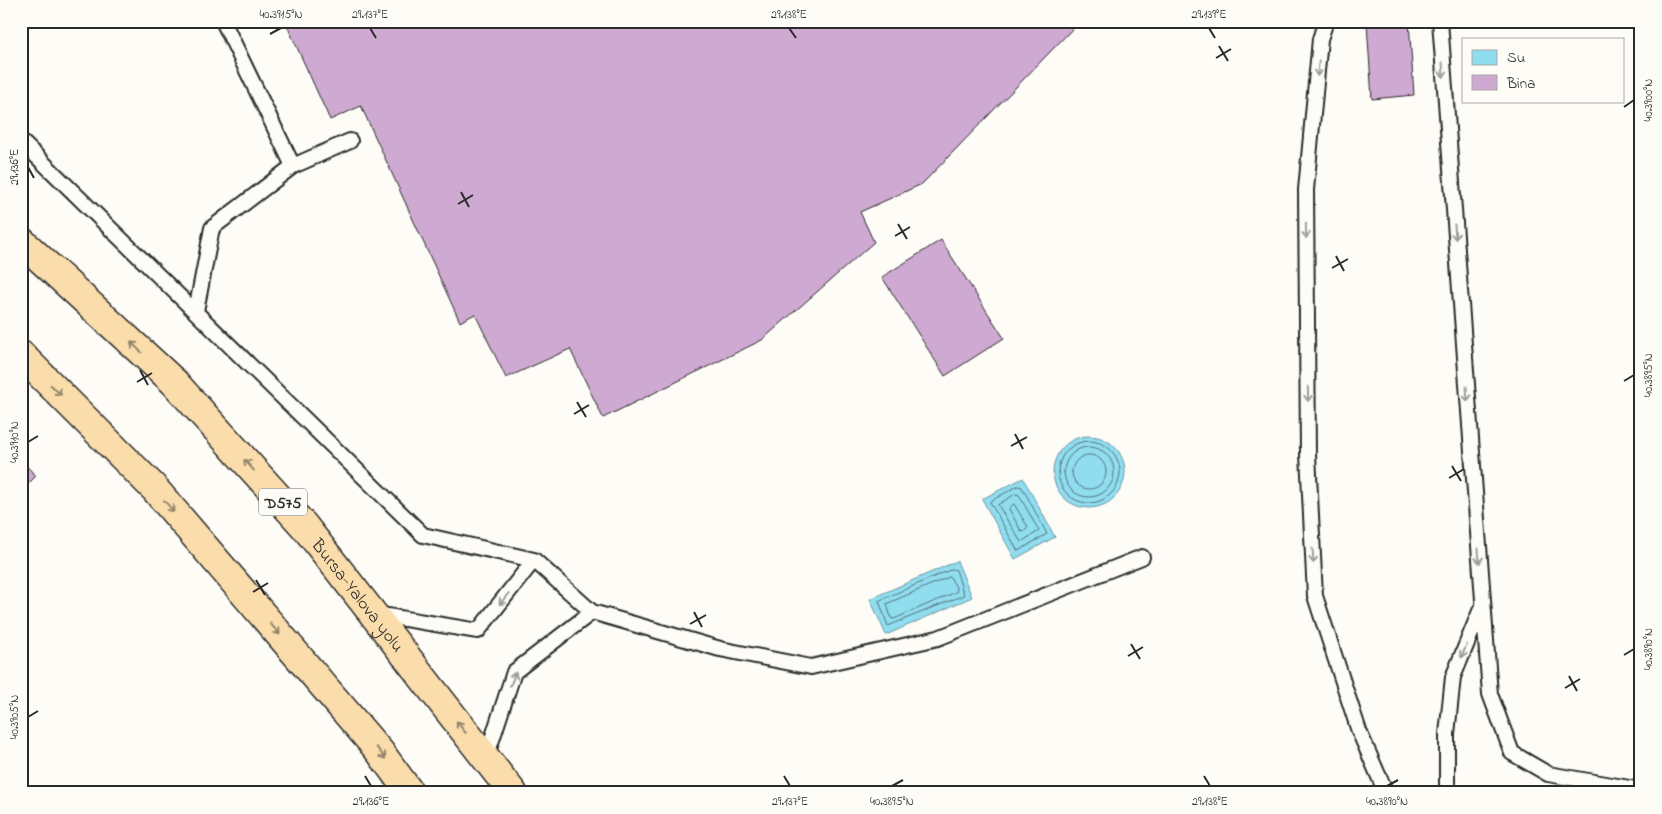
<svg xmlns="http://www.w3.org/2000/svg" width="1662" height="814" font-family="'Indie Flower',sans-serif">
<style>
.water{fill:#90ddf0;stroke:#6896a1}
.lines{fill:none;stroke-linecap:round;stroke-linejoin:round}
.shore{stroke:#53727a;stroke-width:1}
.building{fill:#cea9d1;stroke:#2b2b2b}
.service-casing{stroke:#2b2b2b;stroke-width:18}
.trunk-casing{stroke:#2b2b2b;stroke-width:31}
.service{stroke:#fdfcf7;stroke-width:14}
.trunk{stroke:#faddab;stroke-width:28}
.oneway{stroke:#9e9e9b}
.oneway2{stroke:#92846b}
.ticks{fill:none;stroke:#2b2b2b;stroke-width:2}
.labels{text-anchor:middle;stroke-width:4;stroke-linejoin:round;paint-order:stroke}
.shield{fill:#fdfcf7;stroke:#6a6a68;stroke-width:1}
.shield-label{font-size:16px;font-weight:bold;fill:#2b2b2b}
.street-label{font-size:18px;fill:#2b2b2b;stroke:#fdfcf7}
.neatline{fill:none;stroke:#2b2b2b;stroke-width:2}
.ticks-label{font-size:12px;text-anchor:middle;fill:#2b2b2b}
</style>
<rect width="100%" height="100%" fill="#fdfcf7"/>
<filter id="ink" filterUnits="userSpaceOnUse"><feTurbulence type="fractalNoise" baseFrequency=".02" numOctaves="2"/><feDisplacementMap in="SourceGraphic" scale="10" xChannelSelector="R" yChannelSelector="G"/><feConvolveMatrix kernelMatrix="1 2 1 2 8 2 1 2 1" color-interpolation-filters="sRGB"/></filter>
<g filter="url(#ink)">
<path class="water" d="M1053 472a36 36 0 1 1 72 0a36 36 0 1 1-72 0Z
M1023,478L1055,537L1015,559L982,499Z
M957,561L972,597L886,635L870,599Z"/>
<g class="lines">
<path class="shore" d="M1058 472a31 31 0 1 1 62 0a31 31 0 1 1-62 0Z
M1064 472a25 25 0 1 1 50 0a25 25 0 1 1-50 0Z
M1072 472a17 17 0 1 1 34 0a17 17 0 1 1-34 0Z
M1018,486L1022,487L1047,534L1018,551L990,502Z
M1016,494L1019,495L1039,531L1021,542L998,505Z
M1014,504L1028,527L1024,532L1021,531L1009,509Z
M953,569L956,570L964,595L888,626L879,601Z
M950,577L957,589L956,592L894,619L891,618L887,604Z"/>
</g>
<path class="building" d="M285,21H1080L922,184L860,212L874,242L762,340L603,418L570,349L506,378L475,314L460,322L361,106L330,120Z
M1409,21L1414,95L1372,99L1367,24Z
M941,240L1004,338L945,376L882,277Z
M21,460L36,476L21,491Z"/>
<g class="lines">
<g class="service-casing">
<path id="service" d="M223,21L293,166
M1326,21L1320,39L1306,190L1308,454L1315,596L1359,731L1386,793
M1440,21L1490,694L1512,753L1548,774L1641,790
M21,141L423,535L534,560L592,612L720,649L811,667L938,638L1142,557
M196,311L212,228L293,166L350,141
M375,614L478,631L534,560
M486,758L514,672L592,612
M1447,793V734L1453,677L1481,609"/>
</g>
<g class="trunk-casing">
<g id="trunk">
<path id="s1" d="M21,241L174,382L305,527L513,793"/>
<path d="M21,355L154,488L380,752L410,793"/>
</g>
</g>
<use href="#service" class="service"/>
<use href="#trunk" class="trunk"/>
</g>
<defs><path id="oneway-shaft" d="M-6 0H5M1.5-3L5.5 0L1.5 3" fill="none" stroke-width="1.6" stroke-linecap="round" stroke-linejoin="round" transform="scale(1.25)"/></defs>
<g class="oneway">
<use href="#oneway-shaft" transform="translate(1318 69) rotate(96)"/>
<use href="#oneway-shaft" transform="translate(1443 70) rotate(86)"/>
<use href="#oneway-shaft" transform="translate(1306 231) rotate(89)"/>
<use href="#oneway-shaft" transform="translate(1455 232) rotate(86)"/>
<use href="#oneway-shaft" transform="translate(1308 394) rotate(89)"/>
<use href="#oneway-shaft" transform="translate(1467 394) rotate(86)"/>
<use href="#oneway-shaft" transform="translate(1313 556) rotate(87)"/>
<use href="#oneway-shaft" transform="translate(1479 556) rotate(86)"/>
<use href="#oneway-shaft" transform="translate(504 599) rotate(129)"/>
<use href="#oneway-shaft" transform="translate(1464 651) rotate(113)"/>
<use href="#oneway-shaft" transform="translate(513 679) rotate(-68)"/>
</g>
<g class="oneway2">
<use href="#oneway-shaft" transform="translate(136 347) rotate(-137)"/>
<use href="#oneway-shaft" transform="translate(56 390) rotate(45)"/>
<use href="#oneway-shaft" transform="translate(249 465) rotate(-132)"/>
<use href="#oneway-shaft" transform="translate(169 506) rotate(49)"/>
<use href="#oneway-shaft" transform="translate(275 629) rotate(49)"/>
<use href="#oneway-shaft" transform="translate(461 727) rotate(-128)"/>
<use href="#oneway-shaft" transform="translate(381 753) rotate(52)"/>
</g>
</g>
<path class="ticks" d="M370,28L376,38M789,28L796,38M1209,28L1215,38M270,34L281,28M1219,46L1228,61M1216,58L1231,49M1624,107L1634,100M28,167L34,178M461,192L469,207M458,204L473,195M898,224L907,239M895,236L910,227M1336,256L1344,271M1332,268L1348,259M140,370L148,385M1624,381L1634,375M137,382L152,373M577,402L586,417M574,414L589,405M1015,434L1023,449M28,442L38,436M1011,446L1027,437M1452,466L1461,481M1449,478L1464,469M256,580L265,595M253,592L268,583M694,612L702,627M690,624L706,615M1131,644L1140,659M1624,655L1634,649M1128,656L1143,647M1569,676L1577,691M1565,688L1580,679M28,717L38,711M365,776L371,786M784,776L790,786M1204,776L1210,786M892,786L903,780M1387,786L1398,780"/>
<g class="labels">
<rect class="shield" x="259" y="488.5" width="48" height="27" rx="4"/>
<g class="shield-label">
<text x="283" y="508">D575</text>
</g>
<g class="street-label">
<text dy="6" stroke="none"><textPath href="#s1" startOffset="490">Bursa-Yalova yolu</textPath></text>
</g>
</g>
<rect width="1662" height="814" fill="none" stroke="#fdfcf7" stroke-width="55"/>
<rect x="1462" y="38" width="162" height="65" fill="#fdfcf7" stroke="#a9a8a5"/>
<rect x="1472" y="50" width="25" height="15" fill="#90ddf0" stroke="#a9a8a5"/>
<text x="1507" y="62" font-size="15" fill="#2b2b2b">Su</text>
<rect x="1472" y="75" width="25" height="15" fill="#cea9d1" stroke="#a9a8a5"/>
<text x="1507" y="88" font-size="15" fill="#2b2b2b">Bina</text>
<rect x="28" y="28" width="1606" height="758" class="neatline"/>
<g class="ticks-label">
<text x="281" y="18">40.3915°N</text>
<text x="370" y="18">29.137°E</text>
<text x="789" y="18">29.138°E</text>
<text x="1209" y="18">29.139°E</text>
<text transform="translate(1648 100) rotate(-90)" y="4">40.3900°N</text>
<text transform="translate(14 167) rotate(-90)" y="4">29.136°E</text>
<text transform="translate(1648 375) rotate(-90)" y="4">40.3895°N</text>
<text transform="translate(14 442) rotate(-90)" y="4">40.3910°N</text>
<text transform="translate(1648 649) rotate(-90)" y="4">40.3890°N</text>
<text transform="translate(14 717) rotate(-90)" y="4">40.3905°N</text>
<text x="371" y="805">29.136°E</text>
<text x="790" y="805">29.137°E</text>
<text x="892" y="805">40.3895°N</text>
<text x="1210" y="805">29.138°E</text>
<text x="1387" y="805">40.3890°N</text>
</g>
</svg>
